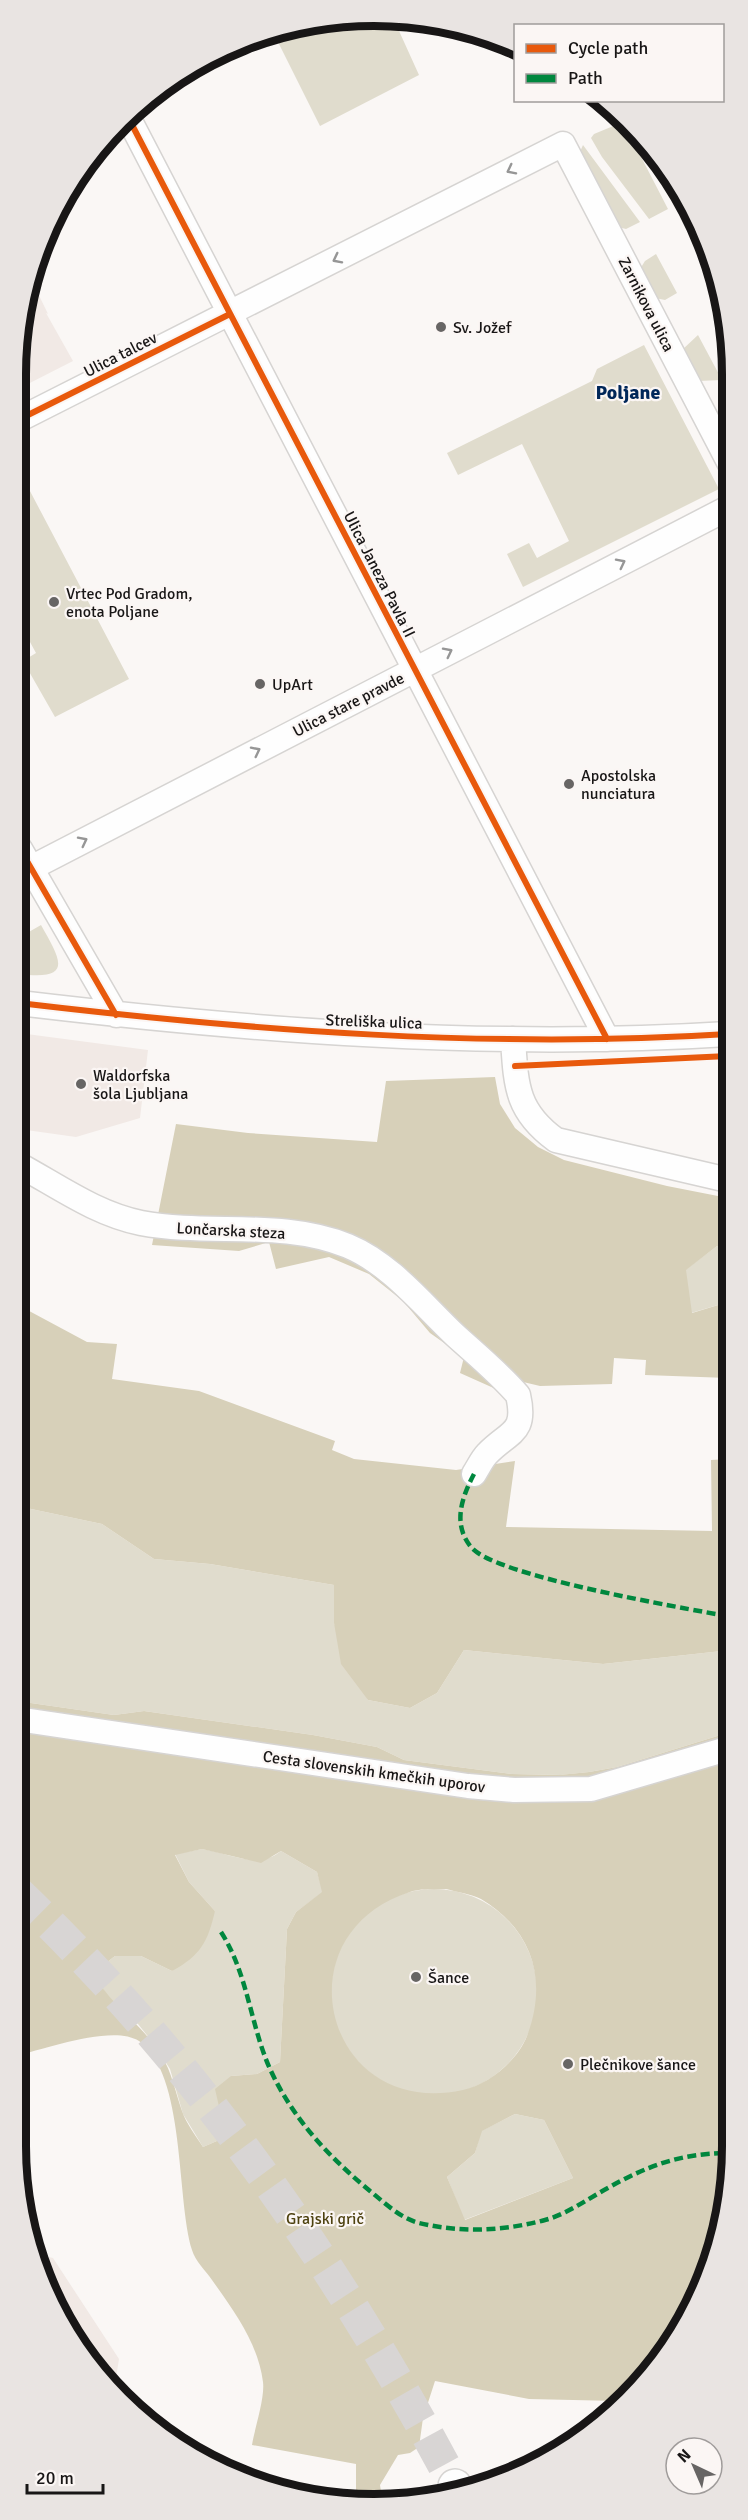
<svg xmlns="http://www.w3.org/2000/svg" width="748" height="2520" font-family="Signika,sans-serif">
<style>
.built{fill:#f1e9e5}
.green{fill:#e0dccd}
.forest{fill:#d7d0b9;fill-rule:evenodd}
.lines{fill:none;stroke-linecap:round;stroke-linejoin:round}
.secondary-tunnel{stroke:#d8d5d4;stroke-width:33;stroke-dasharray:33 16;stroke-linecap:butt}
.minor-casing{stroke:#d6d4d2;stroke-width:27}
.secondary-casing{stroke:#d6d4d2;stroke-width:36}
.minor{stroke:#fefefe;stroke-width:24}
.secondary{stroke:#fefefe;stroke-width:33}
.quiet{stroke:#00873e;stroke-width:4.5;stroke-dasharray:9 4.5;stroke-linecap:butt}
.cycleway-casing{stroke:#fbf6f4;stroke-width:10}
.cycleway{stroke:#e8590c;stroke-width:6}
.oneway{stroke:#969696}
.poi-dot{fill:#676564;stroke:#fbf6f4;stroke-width:2}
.labels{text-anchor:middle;stroke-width:4.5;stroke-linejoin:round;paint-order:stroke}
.street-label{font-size:16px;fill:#181616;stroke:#fbf6f4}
.poi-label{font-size:16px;fill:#181616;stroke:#fbf6f4;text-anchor:start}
.park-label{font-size:16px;fill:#4e4210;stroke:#fbf6f4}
.quarter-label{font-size:20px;font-weight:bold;fill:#002759;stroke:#fbf6f4}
.rim{fill:none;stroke:#181616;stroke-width:8}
</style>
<rect width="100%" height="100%" fill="#faf7f5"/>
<path class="built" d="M32,281L48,314L46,313L73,361L22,387V304Z
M19,1033L148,1050L140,1118L76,1137L19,1129Z
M36,2254L53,2258L119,2359L114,2390L104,2383L42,2283Z"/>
<path class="green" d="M304,22H395L419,75L320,126L274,34Z
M623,122L668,209L649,219L602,157L591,138L594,134Z
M583,145L640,222L626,229L618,227L579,154Z
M656,254L677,293L665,300L655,298L640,269L645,261Z
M698,335L722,380L698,381L682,350Z
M644,345L719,489L523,587L507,554L529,543L537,558L569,541L522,444L458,475L447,453L592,381L597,369Z
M21,474L129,679L55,717L23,661L36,653L30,642L21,647Z
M41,925C60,959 75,981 19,974L20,937Z
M717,1246L728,1250V1302L691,1313L685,1270Z
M17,1506L102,1524L154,1559L210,1564L334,1585V1623L368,1700L410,1708L437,1693L464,1650L603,1664L722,1651L727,1652V1733L617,1767L589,1772L560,1775L512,1774L404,1760L377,1747L313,1735L144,1711L114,1715L17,1701Z
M202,1849C229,1853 258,1870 281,1851L317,1872L323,1892L296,1912L287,1929L280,2062L257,2074L231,2076L226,2137L203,2147L183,2114L170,2069L154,2044L138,2024L112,2003L98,1981L102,1966L115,1956H141L172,1971L215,1911L189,1882L175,1854Z
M331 1992a103 103 0 1 1 206 0a103 103 0 1 1-206 0Z
M515,2114L544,2120L573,2178L464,2220L447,2177L475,2153L481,2131Z"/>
<path class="forest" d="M495,1077L500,1104L515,1128L538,1147L564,1160L667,1186L728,1198V1250L717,1246L686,1270L692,1313L728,1302V1378L645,1375L646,1360L614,1358L612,1384L540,1386L519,1381L507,1394L460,1373L464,1357L430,1333L403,1301L369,1274L329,1257L276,1269L269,1242L239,1251L152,1245L176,1124L248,1133L377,1142L386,1081Z
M18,1305L87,1342L117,1344L112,1379L199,1391L335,1441L332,1450L354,1459L456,1470L515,1461L506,1527L712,1531L711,1460L728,1459L727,1652L722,1651L603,1664L464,1650L437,1693L410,1708L368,1700L341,1664L334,1623V1585L210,1564L154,1559L102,1524L17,1506Z
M17,1701L114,1715L144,1711L313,1735L377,1747L404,1760L512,1774L559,1775L589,1772L617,1767L727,1733L726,2216L673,2345L617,2401L529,2399L435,2381L423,2418L419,2447L410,2453L398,2455L380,2485L382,2498L356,2500V2464L252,2445C255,2427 265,2398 263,2382C258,2343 234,2311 212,2280C206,2271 195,2261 192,2250C176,2199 186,2074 139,2041C113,2024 45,2049 15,2056ZM202,1849L261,1863L281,1851L317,1872L322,1892L296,1912L287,1929L280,2062L257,2074L231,2076L215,2089L226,2137L203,2147C196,2136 186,2123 182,2111C175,2091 172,2072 161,2055C142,2024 117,2011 98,1981L102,1966L115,1956H141L172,1971C200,1956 208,1942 215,1911L189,1882L175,1855ZM446,1889C457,1892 471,1894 481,1899C533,1930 548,1981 527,2036C517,2061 489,2084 463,2090C325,2120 278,1934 410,1892C421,1888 435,1890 446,1889ZM515,2114L544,2120L573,2178L465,2220L447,2177L475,2153L482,2131Z"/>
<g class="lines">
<path class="secondary-tunnel" d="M16,1891C196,2062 340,2268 455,2486"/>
<g class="minor-casing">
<path id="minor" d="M130,121L607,1039
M22,418L563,144L730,464
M20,849L116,1015
M31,868L730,507
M19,1003C254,1031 492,1049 728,1034
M513,1039C516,1085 516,1111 556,1140L728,1180
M19,1165C58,1186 96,1214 141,1223C209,1236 282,1219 348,1246C391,1264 423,1305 456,1336C477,1355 499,1373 518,1395C527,1434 509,1431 487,1454C482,1459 478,1468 474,1474
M17,1719L468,1786L514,1790L591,1789L727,1749"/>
</g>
<g class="secondary-casing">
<path id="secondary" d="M455,2486L459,2493"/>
</g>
<use href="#minor" class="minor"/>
<use href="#secondary" class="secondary"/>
<path class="quiet" d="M474,1474C462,1497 452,1524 471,1547C494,1576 683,1608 727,1616
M221,1932C248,1974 250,2024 270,2069C293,2119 328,2156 370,2191C385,2203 400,2218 419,2223C461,2233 504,2231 545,2220C567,2214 586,2200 606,2189C647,2166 678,2154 726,2153"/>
<g class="cycleway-casing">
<path id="cycleway" d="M130,121L607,1039
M22,418L230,314
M20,849L116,1015
M19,1003C254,1031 492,1049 728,1034
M515,1066L728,1056"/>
</g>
<use href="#cycleway" class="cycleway"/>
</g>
<defs><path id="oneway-chevron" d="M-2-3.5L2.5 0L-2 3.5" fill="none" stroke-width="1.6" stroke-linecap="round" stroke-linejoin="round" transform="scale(1.5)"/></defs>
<g class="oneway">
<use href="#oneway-chevron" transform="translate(511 170) rotate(153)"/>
<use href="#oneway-chevron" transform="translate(337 259) rotate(153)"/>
<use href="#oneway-chevron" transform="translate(621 563) rotate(-27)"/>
<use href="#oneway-chevron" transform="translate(448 652) rotate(-27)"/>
<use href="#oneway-chevron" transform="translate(256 751) rotate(-27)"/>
<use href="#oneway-chevron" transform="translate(83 841) rotate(-27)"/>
</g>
<g class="poi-dot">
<circle cx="441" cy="327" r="6"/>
<circle cx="54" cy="602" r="6"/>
<circle cx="260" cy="684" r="6"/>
<circle cx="569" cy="784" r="6"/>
<circle cx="81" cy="1084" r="6"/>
<circle cx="416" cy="1977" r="6"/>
<circle cx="568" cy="2064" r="6"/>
</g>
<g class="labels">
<g class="street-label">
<text transform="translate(647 304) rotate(63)" y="6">Zarnikova ulica</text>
<text transform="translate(120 354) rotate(-27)" y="6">Ulica talcev</text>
<text transform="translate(380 574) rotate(63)" y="6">Ulica Janeza Pavla II</text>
<text transform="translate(348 704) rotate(-27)" y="6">Ulica stare pravde</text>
<text transform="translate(374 1021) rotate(2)" y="6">Streliška ulica</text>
<text transform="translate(231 1230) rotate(3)" y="6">Lončarska steza</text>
<text transform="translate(374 1771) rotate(8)" y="6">Cesta slovenskih kmečkih uporov</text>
</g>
<g class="poi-label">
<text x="453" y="333">Sv. Jožef</text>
<text x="66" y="599">Vrtec Pod Gradom,<tspan x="66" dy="18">enota Poljane</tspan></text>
<text x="272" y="690">UpArt</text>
<text x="581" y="781">Apostolska<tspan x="581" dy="18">nunciatura</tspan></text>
<text x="93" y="1081">Waldorfska<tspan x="93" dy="18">šola Ljubljana</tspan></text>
<text x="428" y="1983">Šance</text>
<text x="580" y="2070">Plečnikove šance</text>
</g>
<g class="park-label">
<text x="325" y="2224">Grajski grič</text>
</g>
<g class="quarter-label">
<text x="628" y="399">Poljane</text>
</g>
</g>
<path d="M0 0H748V2520H0ZM374 26H374A348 348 0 0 1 722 374V2146A348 348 0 0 1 374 2494H374A348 348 0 0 1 26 2146V374A348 348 0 0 1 374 26Z" fill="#e9e4e2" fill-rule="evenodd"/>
<path class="rim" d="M374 26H374A348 348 0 0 1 722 374V2146A348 348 0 0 1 374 2494H374A348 348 0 0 1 26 2146V374A348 348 0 0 1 374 26Z"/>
<rect x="514" y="24" width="210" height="78" fill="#fbf6f4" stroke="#a09c9b" stroke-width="1.5"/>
<rect x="526" y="44" width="30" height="9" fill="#e8590c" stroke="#a09c9b" stroke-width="1.5"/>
<text x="568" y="54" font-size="18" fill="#181616">Cycle path</text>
<rect x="526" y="74" width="30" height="9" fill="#00873e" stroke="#a09c9b" stroke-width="1.5"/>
<text x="568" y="84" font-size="18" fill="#181616">Path</text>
<g transform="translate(694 2466) rotate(316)"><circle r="28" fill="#fbf6f4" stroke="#a09c9b" stroke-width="1.5"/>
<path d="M0-4.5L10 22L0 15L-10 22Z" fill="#676564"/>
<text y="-9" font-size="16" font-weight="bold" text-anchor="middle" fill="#181616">N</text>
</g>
<path d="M27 2484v9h76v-9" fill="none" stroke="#181616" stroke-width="3"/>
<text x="36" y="2484" font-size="18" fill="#181616" stroke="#fbf6f4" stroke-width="4.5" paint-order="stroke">20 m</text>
</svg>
